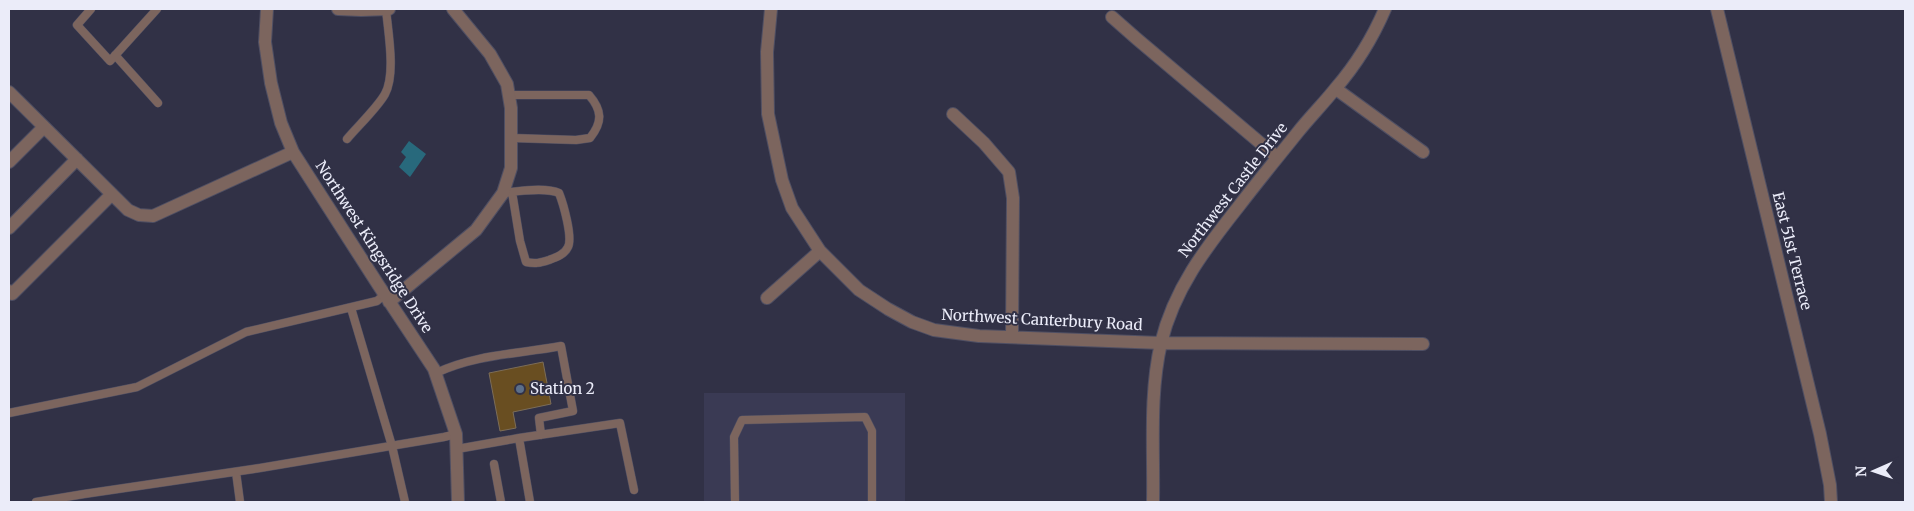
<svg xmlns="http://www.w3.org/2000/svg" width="1914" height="511" font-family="Merriweather,serif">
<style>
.built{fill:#3a3a54}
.water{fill:#28697c}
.building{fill:#694e21;stroke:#7c6d58}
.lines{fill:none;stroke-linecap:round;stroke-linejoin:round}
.service-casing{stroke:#4f4f63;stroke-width:9}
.minor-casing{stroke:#4f4f63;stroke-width:14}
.service{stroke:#7c655e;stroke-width:8}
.minor{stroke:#7c655e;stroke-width:12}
.service-dot{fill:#5c6f8a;stroke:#313146;stroke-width:2}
.labels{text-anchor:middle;stroke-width:4;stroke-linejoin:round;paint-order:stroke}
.street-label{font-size:15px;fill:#ebecf9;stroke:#313146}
.poi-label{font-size:15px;fill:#ebecf9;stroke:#313146;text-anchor:start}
</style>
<rect width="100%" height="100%" fill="#313146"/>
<path class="built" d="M704,393H905V502H704Z"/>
<path class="water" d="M409,141L426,154L410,177L399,167L406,157L401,152Z"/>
<path class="building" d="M543,362L551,404L513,412L516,428L500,431L489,373Z"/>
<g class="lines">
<g class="service-casing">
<path id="service" d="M91,9L77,25L110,61L157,9
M115,55L158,103
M509,95H589C602,110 603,122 590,138L576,140L512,138
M347,139C357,127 378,107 385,94C396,74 388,32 386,9
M503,193C518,191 546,187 559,193C563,203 573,237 568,247C565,254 557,257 549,260C540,263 535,264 526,262L520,241L512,192
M351,308L392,446L405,502
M436,373C476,354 519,354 561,346L573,411L539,418L541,435
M9,413L137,387L246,332L377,301L384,295
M519,438L620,423L634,490
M457,449L519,438L530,502
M494,464L501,502
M236,472L240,502
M36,502L84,494L260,468L444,437L456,434
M735,502L734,437L742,420L865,417L872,431V502"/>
</g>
<g class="minor-casing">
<path id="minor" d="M267,9L265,42L271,83L281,123L293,152L379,286L434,369L456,434L458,502
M338,9L361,10L389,9
M771,9L767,52L768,114L782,180L792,208L820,251L859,290L888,309L912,322L934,330L979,336L1161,343L1423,344
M1717,9L1820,434L1830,485L1831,502
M1112,17L1137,39L1277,157
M1336,89L1423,152
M9,92L128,210L139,215L153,216L293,152
M953,114L984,143L1009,172L1013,198L1012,336
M9,162L44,127
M9,228L77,159
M9,291L12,294L112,194
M767,298L820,251
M389,302L476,230L503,193L511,168V108L507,84L490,54L453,9
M1153,502C1154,450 1149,395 1161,343C1174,289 1205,249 1239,206C1258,181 1278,157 1298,132C1310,117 1323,104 1335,89C1355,66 1373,37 1385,9"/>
</g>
<use href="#service" class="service"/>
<use href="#minor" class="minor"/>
</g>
<circle class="service-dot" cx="520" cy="389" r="5"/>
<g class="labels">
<g class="street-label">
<text transform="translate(1233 190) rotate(-52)" y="5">Northwest Castle Drive</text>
<text transform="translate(374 247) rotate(57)" y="5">Northwest Kingsridge Drive</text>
<text transform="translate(1792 251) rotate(76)" y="5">East 51st Terrace</text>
<text transform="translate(1042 320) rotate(3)" y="5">Northwest Canterbury Road</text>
</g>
<g class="poi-label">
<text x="530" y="394">Station 2</text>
</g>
</g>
<rect width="1914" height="511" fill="none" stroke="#ebecf9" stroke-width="20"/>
<g transform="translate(1874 471) rotate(268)" stroke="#313146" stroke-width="4" paint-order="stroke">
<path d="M0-4L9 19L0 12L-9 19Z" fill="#ebecf9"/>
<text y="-8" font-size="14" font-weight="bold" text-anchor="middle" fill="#ebecf9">N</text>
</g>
</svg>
